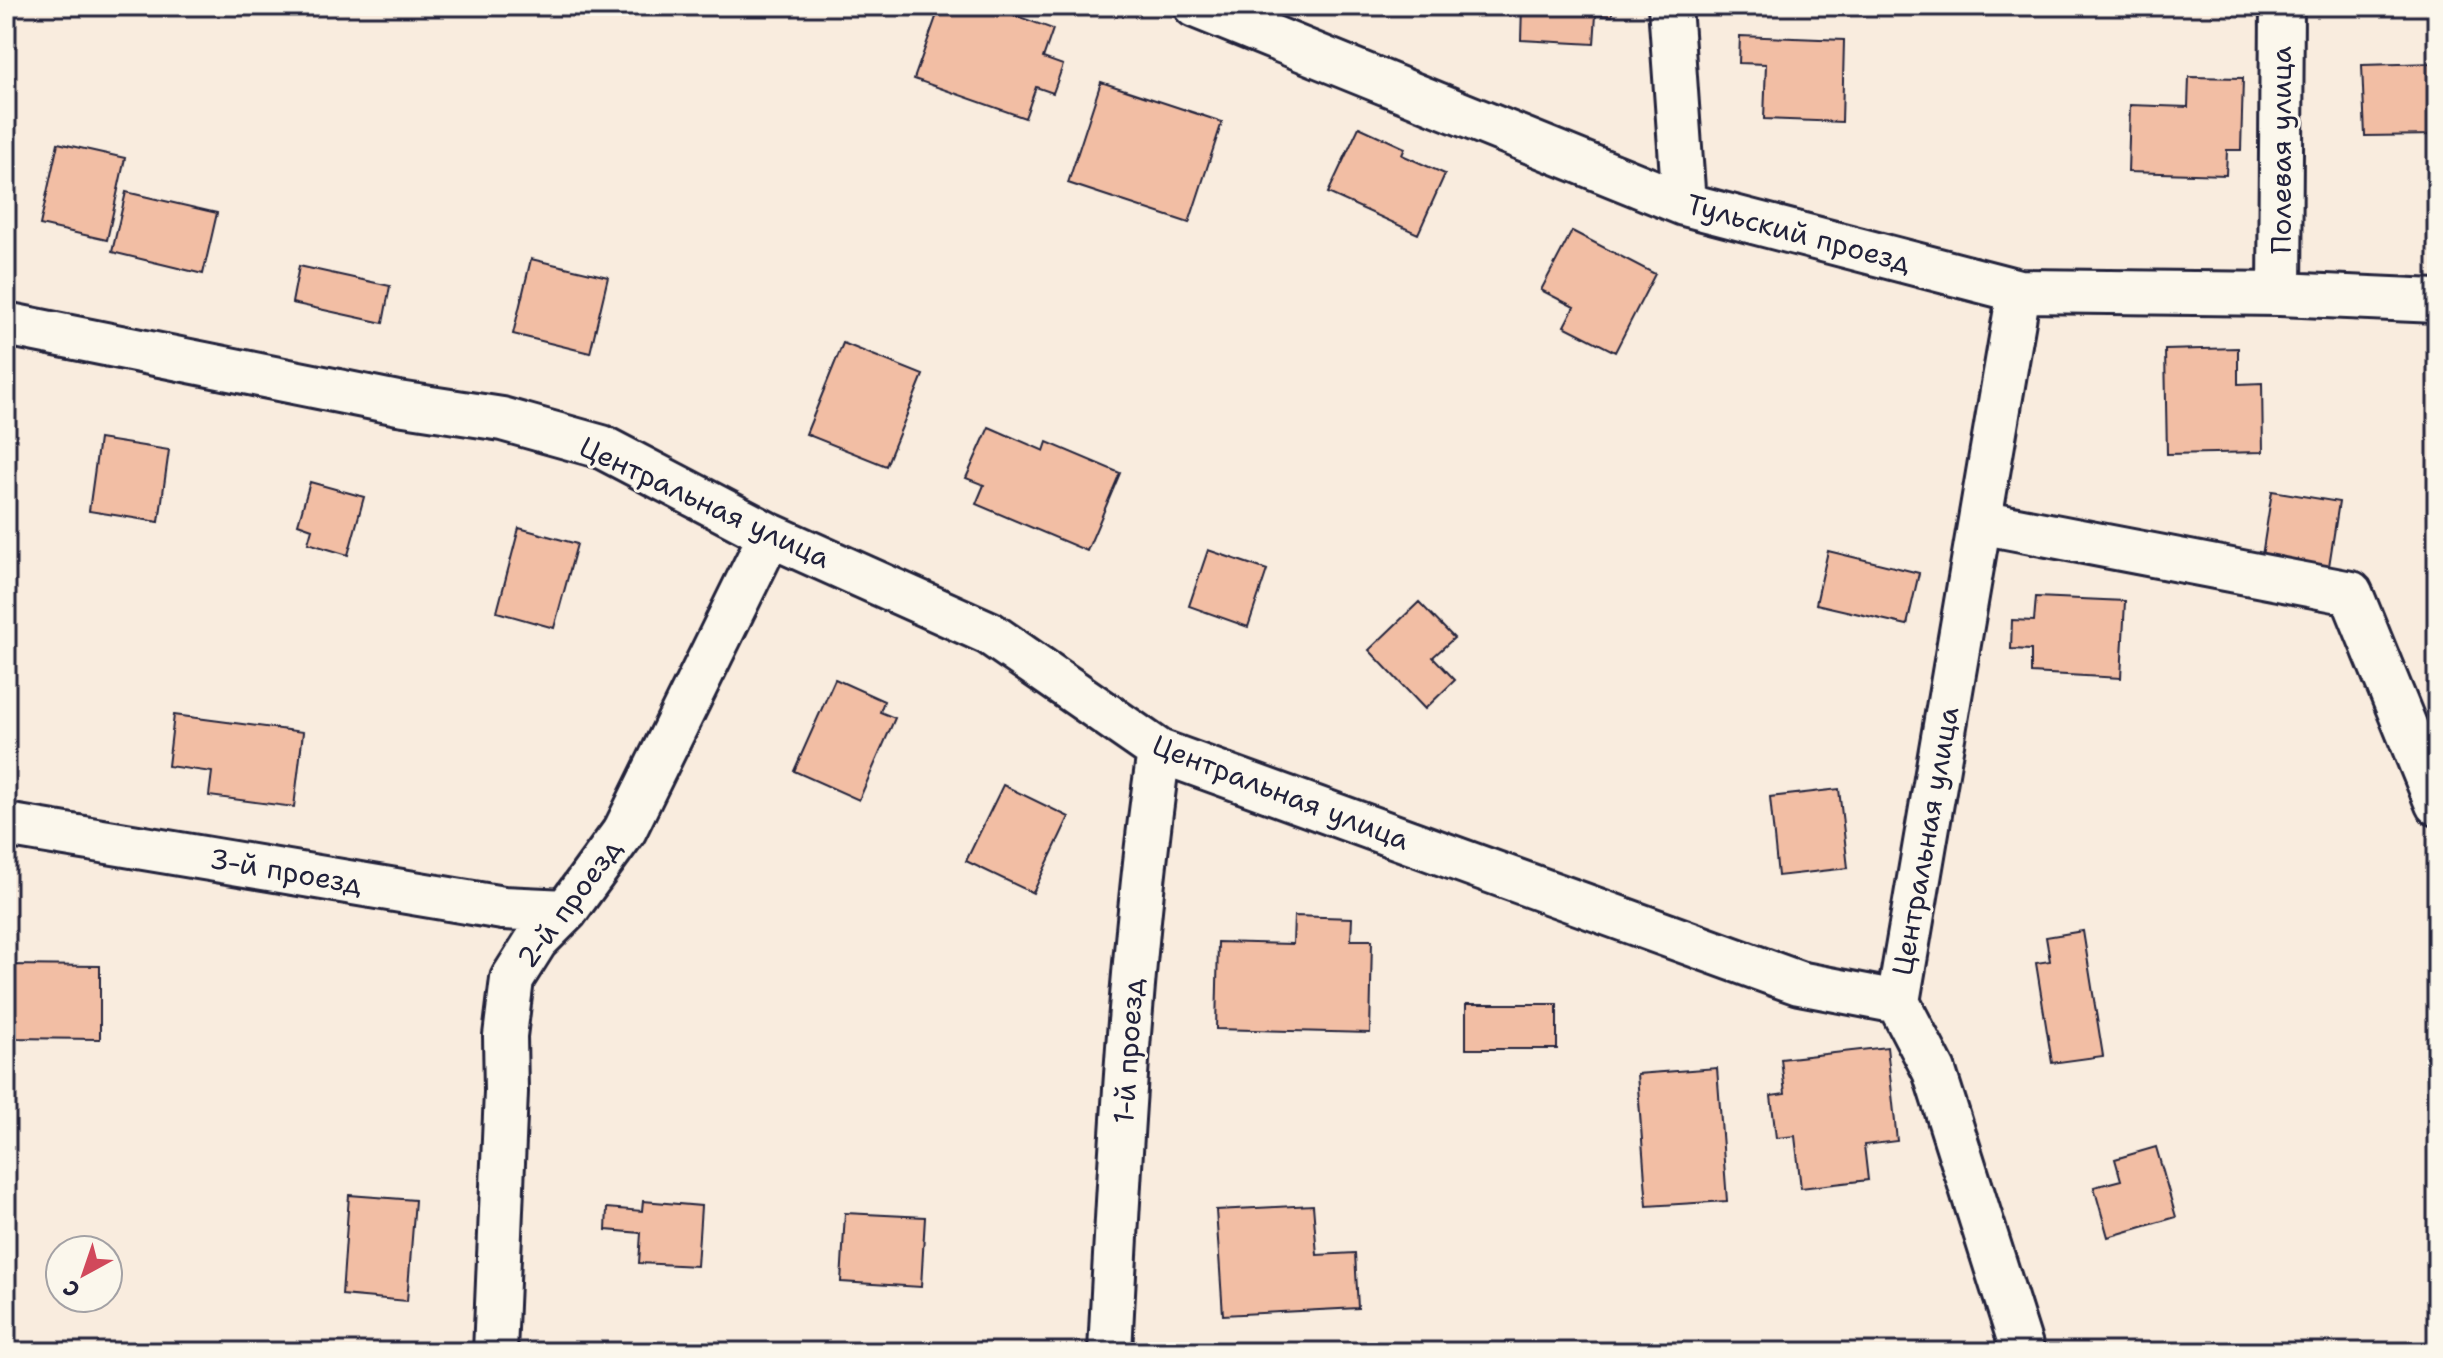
<svg xmlns="http://www.w3.org/2000/svg" width="2443" height="1358" font-family="'Shantell Sans',sans-serif">
<style>
.building{fill:#f2bea4;stroke:#22223b;stroke-width:2}
.lines{fill:none;stroke-linecap:round;stroke-linejoin:round}
.minor-casing{stroke:#22223b;stroke-width:48}
.minor{stroke:#fbf7ec;stroke-width:42}
.labels{text-anchor:middle;stroke-width:6;stroke-linejoin:round;paint-order:stroke}
.street-label{font-size:28px;fill:#22223b;stroke:#fbf7ec}
</style>
<rect width="100%" height="100%" fill="#f9ecde"/>
<filter id="ink" filterUnits="userSpaceOnUse"><feTurbulence type="fractalNoise" baseFrequency=".0125" numOctaves="2"/><feDisplacementMap in="SourceGraphic" scale="16" xChannelSelector="R" yChannelSelector="G"/><feConvolveMatrix kernelMatrix="1 2 1 2 8 2 1 2 1" color-interpolation-filters="sRGB"/></filter>
<g filter="url(#ink)">
<path class="building" d="M940,6H989L1053,29L1043,58L1063,65L1053,93L1036,87L1025,118L914,79Z
M1522,6H1612V16L1596,15L1594,44L1521,40Z
M1740,36L1844,40L1842,122L1764,119L1766,64L1739,63Z
M2436,63L2437,135L2365,136L2362,65Z
M2189,77L2243,78L2241,150H2227L2226,175L2128,172L2130,105L2188,107Z
M1101,82L1222,122L1189,223L1068,183Z
M1359,127L1405,148L1402,155L1445,174L1418,234L1328,193Z
M58,143L125,158L107,240L40,225Z
M126,192L217,213L203,274L112,252Z
M1572,231L1655,274L1615,352L1564,326L1574,307L1541,290Z
M531,259L608,277L590,353L513,334Z
M299,266L390,286L383,323L292,303Z
M843,343L923,375L886,466L806,434Z
M2238,348V384L2262,383L2263,452L2167,454L2165,350Z
M989,427L1044,451L1047,442L1120,473L1087,551L976,504L984,485L966,478Z
M99,439L169,450L159,522L89,511Z
M310,482L364,497L348,555L308,543L312,529L298,524Z
M2272,491L2339,502L2329,566L2262,556Z
M519,528L577,544L554,628L497,612Z
M1208,550L1267,570L1248,627L1189,606Z
M1828,551L1919,573L1907,625L1816,604Z
M2036,597L2125,601L2121,678L2031,673V650L2011,649L2012,620L2034,621Z
M1419,602L1454,638L1433,657L1455,680L1425,709L1369,650Z
M835,679L884,701L880,712L895,718L859,800L794,771Z
M174,715L303,732L294,807L209,796L212,772L168,766Z
M1003,785L1069,817L1033,893L966,861Z
M1839,789L1848,868L1778,876L1770,797Z
M1294,916L1352,918L1351,940H1372L1370,1033L1216,1029L1218,942L1293,944Z
M2083,931L2103,1056L2052,1063L2036,963L2050,961L2046,937Z
M6,965L100,966V1039L6,1038Z
M1466,1004H1557V1049H1466Z
M1887,1047L1897,1141L1864,1145L1868,1180L1801,1188L1795,1136L1776,1138L1771,1096L1785,1094L1781,1059Z
M1717,1068L1727,1201L1647,1206L1637,1074Z
M2156,1147L2176,1217L2108,1237L2094,1187L2121,1180L2115,1159Z
M349,1195L415,1200L407,1301L342,1295Z
M643,1201L701,1206L697,1266L639,1263L641,1233L606,1230L607,1208L642,1211Z
M1313,1205L1317,1255L1355,1253L1358,1308L1223,1315L1216,1210Z
M845,1213L925,1217L921,1287L841,1282Z"/>
<g class="lines">
<g class="minor-casing">
<path id="minor" d="M1195,6L1684,204L2019,291L2280,294L2437,301
M1670,6L1684,204
M2280,294L2282,6
M6,324L398,403L502,419L602,447L770,535L989,633L1159,751L1799,983L1898,1002
M1980,522L2351,593L2437,804
M6,825L503,908L566,911
M1898,1002L2019,291
M1898,1002L1934,1071L2023,1352
M495,1352L506,1092L505,1036L512,979L536,941L566,911L625,830L770,535
M1110,1352C1120,1151 1131,950 1159,751"/>
</g>
<use href="#minor" class="minor"/>
</g>
</g>
<g class="labels">
<g class="street-label">
<text transform="translate(2281 150) rotate(-90)" y="10">Полевая улица</text>
<text transform="translate(1799 233) rotate(15)" y="10">Тульский проезд</text>
<text transform="translate(705 502) rotate(25)" y="10">Центральная улица</text>
<text transform="translate(1281 792) rotate(21)" y="10">Центральная улица</text>
<text transform="translate(1925 841) rotate(-80)" y="10">Центральная улица</text>
<text transform="translate(286 871) rotate(10)" y="10">3-й проезд</text>
<text transform="translate(569 903) rotate(-53)" y="10">2-й проезд</text>
<text transform="translate(1128 1051) rotate(-86)" y="10">1-й проезд</text>
</g>
</g>
<rect width="2443" height="1358" fill="none" stroke="#fbf7ec" stroke-width="32"/>
<rect x="16" y="16" width="2411" height="1326" fill="none" stroke="#22223b" stroke-width="3" filter="url(#ink)"/>
<g transform="translate(84 1274) rotate(220)"><circle r="38" fill="#fbf7ec" stroke="#a4a2a5" stroke-width="2"/>
<path d="M0-6L14 30L0 20L-14 30Z" fill="#d1495b"/>
<text y="-12" font-size="22" font-weight="bold" text-anchor="middle" fill="#22223b">С</text>
</g>
</svg>
